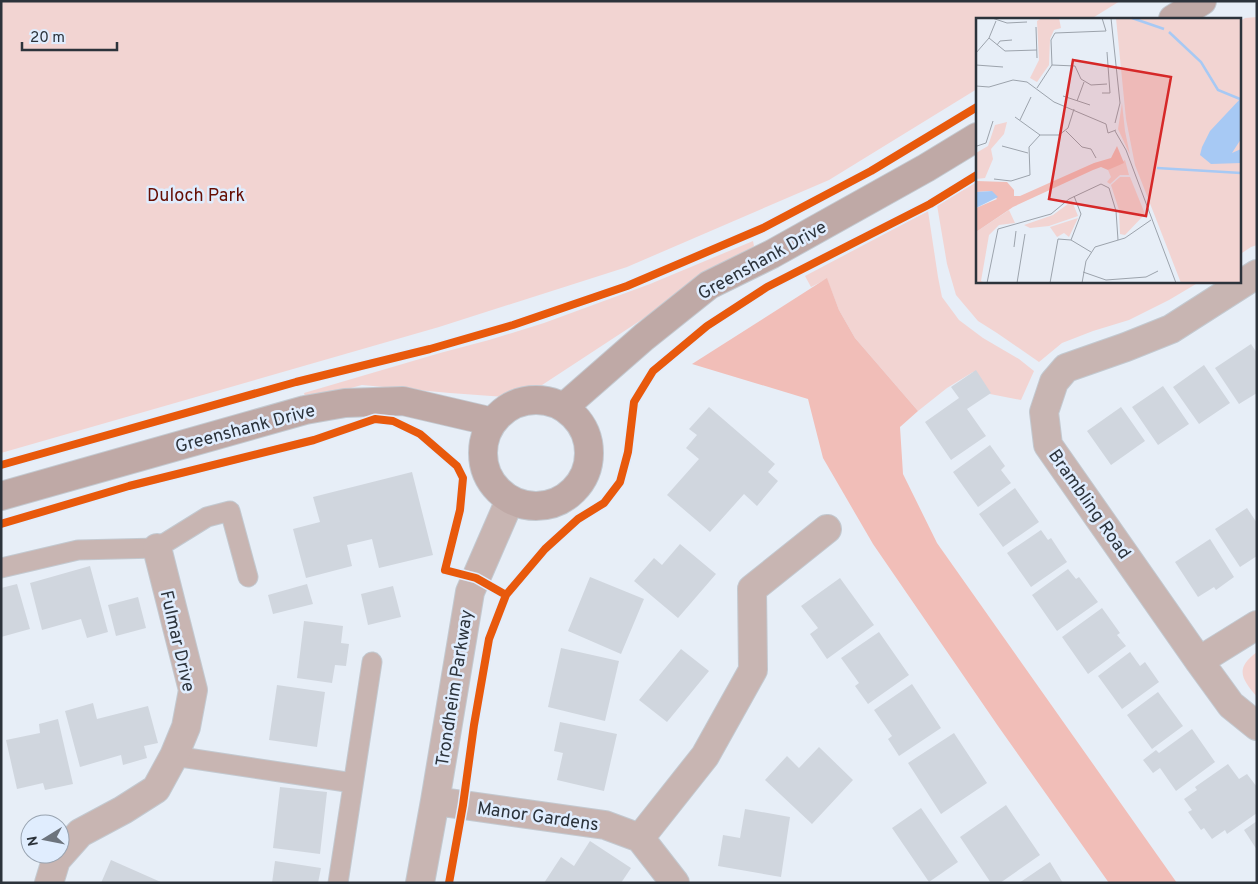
<svg xmlns="http://www.w3.org/2000/svg" width="1258" height="884" font-family="Overpass,sans-serif">
<style>
.green{fill:#f2d4d2}
.forest{fill:#f1beb8}
.building{fill:#d0d6de}
.lines{fill:none;stroke-linecap:round;stroke-linejoin:round}
.lane-casing{stroke:#c3c9d0;stroke-width:21}
.street-casing{stroke:#c3c9d0;stroke-width:30}
.secondary-casing{stroke:#c3c9d0;stroke-width:30}
.lane{stroke:#c8b5b2;stroke-width:19}
.street{stroke:#c8b5b2;stroke-width:28}
.secondary{stroke:#bfa9a6;stroke-width:28}
.cycleway-casing{stroke:#e0edfe;stroke-width:11}
.cycleway{stroke:#e8590c;stroke-width:8}
.labels{text-anchor:middle;stroke-width:5;stroke-linejoin:round;paint-order:stroke}
.park-label{font-size:18px;fill:#650e04;stroke:#e0edfe}
.street-label{font-size:18px;fill:#2c333b;stroke:#e0edfe}
.inset-river{fill:none;stroke:#a7c9f4;stroke-width:2.5}
.inset-road{fill:none;stroke:#9ca3ac;stroke-width:1}
.view{fill:#d62828;fill-opacity:0.15;stroke:#d62828;stroke-width:2.5}
.inset-edge{fill:none;stroke:#2c333b;stroke-width:2.5}
</style>
<rect width="100%" height="100%" fill="#e7eef7"/>
<path class="green" d="M1,1H1120L1091,19H977V89L829,180L627,267L439,327L1,453Z
M1257,17V245L1251,247L1239,255V22L1245,18Z
M977,182V281H1201L1169,300L1129,320L1093,331L1062,343L1039,362L997,333L978,321L956,295L947,264L937,205Z
M928,211L938,277L942,297L959,320L983,338L1019,359L1034,371L1021,400L990,394L973,372L947,388L918,411L855,338L839,310L827,279L811,287L805,276Z
M753,241L754,246L539,387L505,397L450,393L362,385L306,400L304,393L440,353L489,340L544,323L650,284Z
M1257,652V697C1242,679 1234,669 1257,652Z"/>
<path class="forest" d="M827,278L839,310L855,338L918,411L900,427L903,474L937,543L1177,883H1109L998,726L873,544L823,458L808,399L692,364Z"/>
<path class="building" d="M1251,344L1257,353V393L1239,404L1215,368Z
M1204,365L1230,403L1199,424L1173,387Z
M976,370L991,393L967,409L986,436L951,460L925,422L959,398L951,387Z
M1163,386L1189,424L1158,445L1132,407Z
M709,407L775,464L768,472L778,481L757,506L744,494L710,532L667,495L699,459L686,448L697,435L689,429Z
M1121,407L1145,441L1111,465L1087,431Z
M990,445L1005,466L1001,470L1011,483L978,507L953,472Z
M412,472L433,555L379,568L372,539L347,545L352,566L306,578L293,529L320,522L313,497Z
M1015,488L1039,522L1003,547L979,514Z
M1247,508L1257,523V556L1240,567L1215,529Z
M1041,530L1048,540L1051,538L1067,562L1031,587L1007,553Z
M1210,539L1234,577L1216,590L1214,587L1198,597L1175,562Z
M680,544L716,574L678,618L634,581L654,558L662,565Z
M90,566L108,632L87,638L81,619L42,630L30,583Z
M1068,569L1076,579L1079,577L1098,602L1057,631L1032,595Z
M590,577L644,599L621,654L568,631Z
M840,578L874,625L827,659L810,634L818,628L801,606Z
M17,584L30,629L1,637V588Z
M307,584L313,604L273,614L268,595Z
M393,586L401,617L368,625L361,594Z
M138,597L146,628L116,636L108,605Z
M1102,608L1120,633L1117,635L1126,646L1088,674L1062,637Z
M304,621L343,626L341,643L349,644L346,666L335,665L332,683L297,678Z
M879,632L909,675L868,704L855,686L859,683L841,658Z
M561,648L619,661L605,721L548,707Z
M681,649L709,671L667,722L639,700Z
M1130,652L1140,666L1145,662L1159,682L1122,709L1098,676Z
M912,684L941,728L899,756L888,739L892,736L874,710Z
M277,685L325,692L317,747L269,740Z
M1158,692L1183,726L1152,749L1127,715Z
M93,703L97,719L148,706L158,743L144,746L147,758L123,765L121,755L80,767L65,711Z
M58,719L73,784L45,790L43,783L17,789L6,740L40,733L39,724Z
M560,722L617,734L604,791L557,780L563,753L554,751Z
M1192,729L1215,762L1176,791L1160,768L1153,773L1143,760L1156,750L1159,753Z
M954,733L987,783L941,814L908,763Z
M819,747L853,780L812,824L765,780L787,756L799,768Z
M1228,764L1239,779L1247,774L1257,787V813L1227,834L1225,830L1212,839L1204,828L1201,830L1188,812L1192,810L1184,799L1197,790L1195,787Z
M280,787L327,792L320,854L273,848Z
M1006,805L1040,855L1000,883H991L960,837Z
M921,808L958,862L929,882L892,828Z
M745,809L790,817L781,877L718,866L723,835L740,838Z
M1257,821V850L1244,830Z
M590,841L631,868L621,883H544L561,857L574,866Z
M111,860L163,883H101Z
M275,861L321,868L318,883H272Z
M1050,862L1063,883H1019Z"/>
<g class="lines">
<g class="lane-casing">
<path id="lane" d="M1,568L78,550L157,548L207,517L230,511L248,577
M174,756L353,783
M338,883L372,662"/>
</g>
<g class="street-casing">
<path id="street" d="M1257,274L1171,329L1126,347L1066,368L1054,382L1044,412L1048,445L1199,661L1231,705L1257,726
M1199,661L1257,625
M435,801L605,825L640,838L675,883
M640,838L705,756L753,670L752,589L827,529
M49,883L56,860L80,833L123,810L156,789L174,756L186,727L193,690L157,548
M420,883L435,801L470,592L510,500"/>
</g>
<g class="secondary-casing">
<path id="secondary" d="M1173,19L1202,1
M483 453a53 53 0 1 1 106 0a53 53 0 1 1-106 0Z
M564,407L644,337L709,285L772,254L926,168L977,137
M1,496L305,410L345,403L403,401L493,422"/>
</g>
<use href="#lane" class="lane"/>
<use href="#street" class="street"/>
<use href="#secondary" class="secondary"/>
<g class="cycleway-casing">
<path id="cycleway" d="M1,465L296,382L430,349L513,325L627,286L763,228L871,171L977,107
M1,524L129,486L314,440L375,419L393,421L420,434L457,466L463,478L460,510L445,570L476,578L506,595
M449,883L463,805L474,725L489,639L506,595L545,549L578,519L604,503L620,482L628,452L634,402L653,371L707,326L767,287L930,204L977,175"/>
</g>
<use href="#cycleway" class="cycleway"/>
</g>
<g class="labels">
<g class="park-label">
<text x="196" y="201">Duloch Park</text>
</g>
<g class="street-label">
<text transform="translate(762 260) rotate(-29)" y="6">Greenshank Drive</text>
<text transform="translate(245 428) rotate(-15)" y="6">Greenshank Drive</text>
<text transform="translate(1090 504) rotate(55)" y="6">Brambling Road</text>
<text transform="translate(178 641) rotate(77)" y="6">Fulmar Drive</text>
<text transform="translate(454 688) rotate(-81)" y="6">Trondheim Parkway</text>
<text transform="translate(538 816) rotate(8)" y="6">Manor Gardens</text>
</g>
</g>
<g transform="translate(976 18)">
<rect width="265" height="265" fill="#e7eef7"/>
<path d="M66,0H83L85,10L78,12L74,21L73,47L61,64L54,60L63,42L61,3ZM140,0H265V265H205L159,147L150,101ZM146,85L149,113L154,137L142,111ZM31,104L28,116L15,131L17,141L9,160L0,161V135L12,128L19,107ZM149,142L153,157H144L134,166L131,164L135,159L132,152ZM144,159H154L169,196L149,217L144,216L143,192L135,167ZM96,183L102,198L73,208L54,210L48,207L77,197ZM33,192L39,205L23,207L13,217L5,263L9,265H0V214ZM102,200L93,219L88,215L81,219L74,209Z" fill="#f2d4d2"/>
<path d="M141,128L148,145L132,152L125,149L117,152L37,189L0,214V190L21,181L14,173L0,174V163L31,164L38,172V178H44L118,145L135,140Z" fill="#f1beb8"/>
<path d="M265,80V121L256,135L265,131V145L235,146L224,137L226,129L234,113ZM16,173L22,179L0,190V174Z" fill="#a7c9f4"/>
<path class="inset-river" d="M156,0L188,11M193,14L225,44L242,72L264,81M181,150L265,155"/>
<path class="inset-road" d="M16,0L31,5L51,4M135,0L144,85L139,105M60,9L61,40M13,20L29,33L61,32M21,27L24,23L36,22M0,35L13,20L20,3M0,47L27,49M76,47L99,48L105,61L115,67L131,66M0,68L13,69L37,62L51,64L78,84L130,106M61,70L76,47L75,22L79,15L130,13L126,0M126,75H134L131,34M87,78L114,87M101,83L108,64M39,99L64,117H83L92,110L98,91M44,102L55,79M130,106L132,115L140,112M90,113L106,129L115,131L120,140M139,113L150,132L200,265M1,128L10,125L17,103M26,128L52,135M18,161L35,163L54,157L53,129L64,117M95,222L105,196L98,178M38,229L40,213M107,254L130,262L170,259L182,253M11,265L22,211L75,196L93,181L125,166L133,170L140,193L142,222M41,265L49,216M74,265L82,221L95,222L115,234M106,265L110,243L119,229L149,220L175,202"/>
<path class="view" d="M97,42L195,59L170,198L73,181Z"/>
<rect width="265" height="265" class="inset-edge"/>
</g>
<rect width="1258" height="884" fill="none" stroke="#2c333b" stroke-width="5"/>
<g transform="translate(45 839) rotate(260)"><circle r="24" fill="#e0edfe" stroke="#98a3b0"/>
<path d="M0-4L9 19L0 12L-9 19Z" fill="#6d747d"/>
<text y="-8" font-size="14" font-weight="bold" text-anchor="middle" fill="#2c333b">N</text>
</g>
<path d="M22 42v8h95v-8" fill="none" stroke="#2c333b" stroke-width="2.5"/>
<text x="30" y="42" font-size="15" fill="#2c333b" stroke="#e0edfe" stroke-width="4" paint-order="stroke">20 m</text>
</svg>
